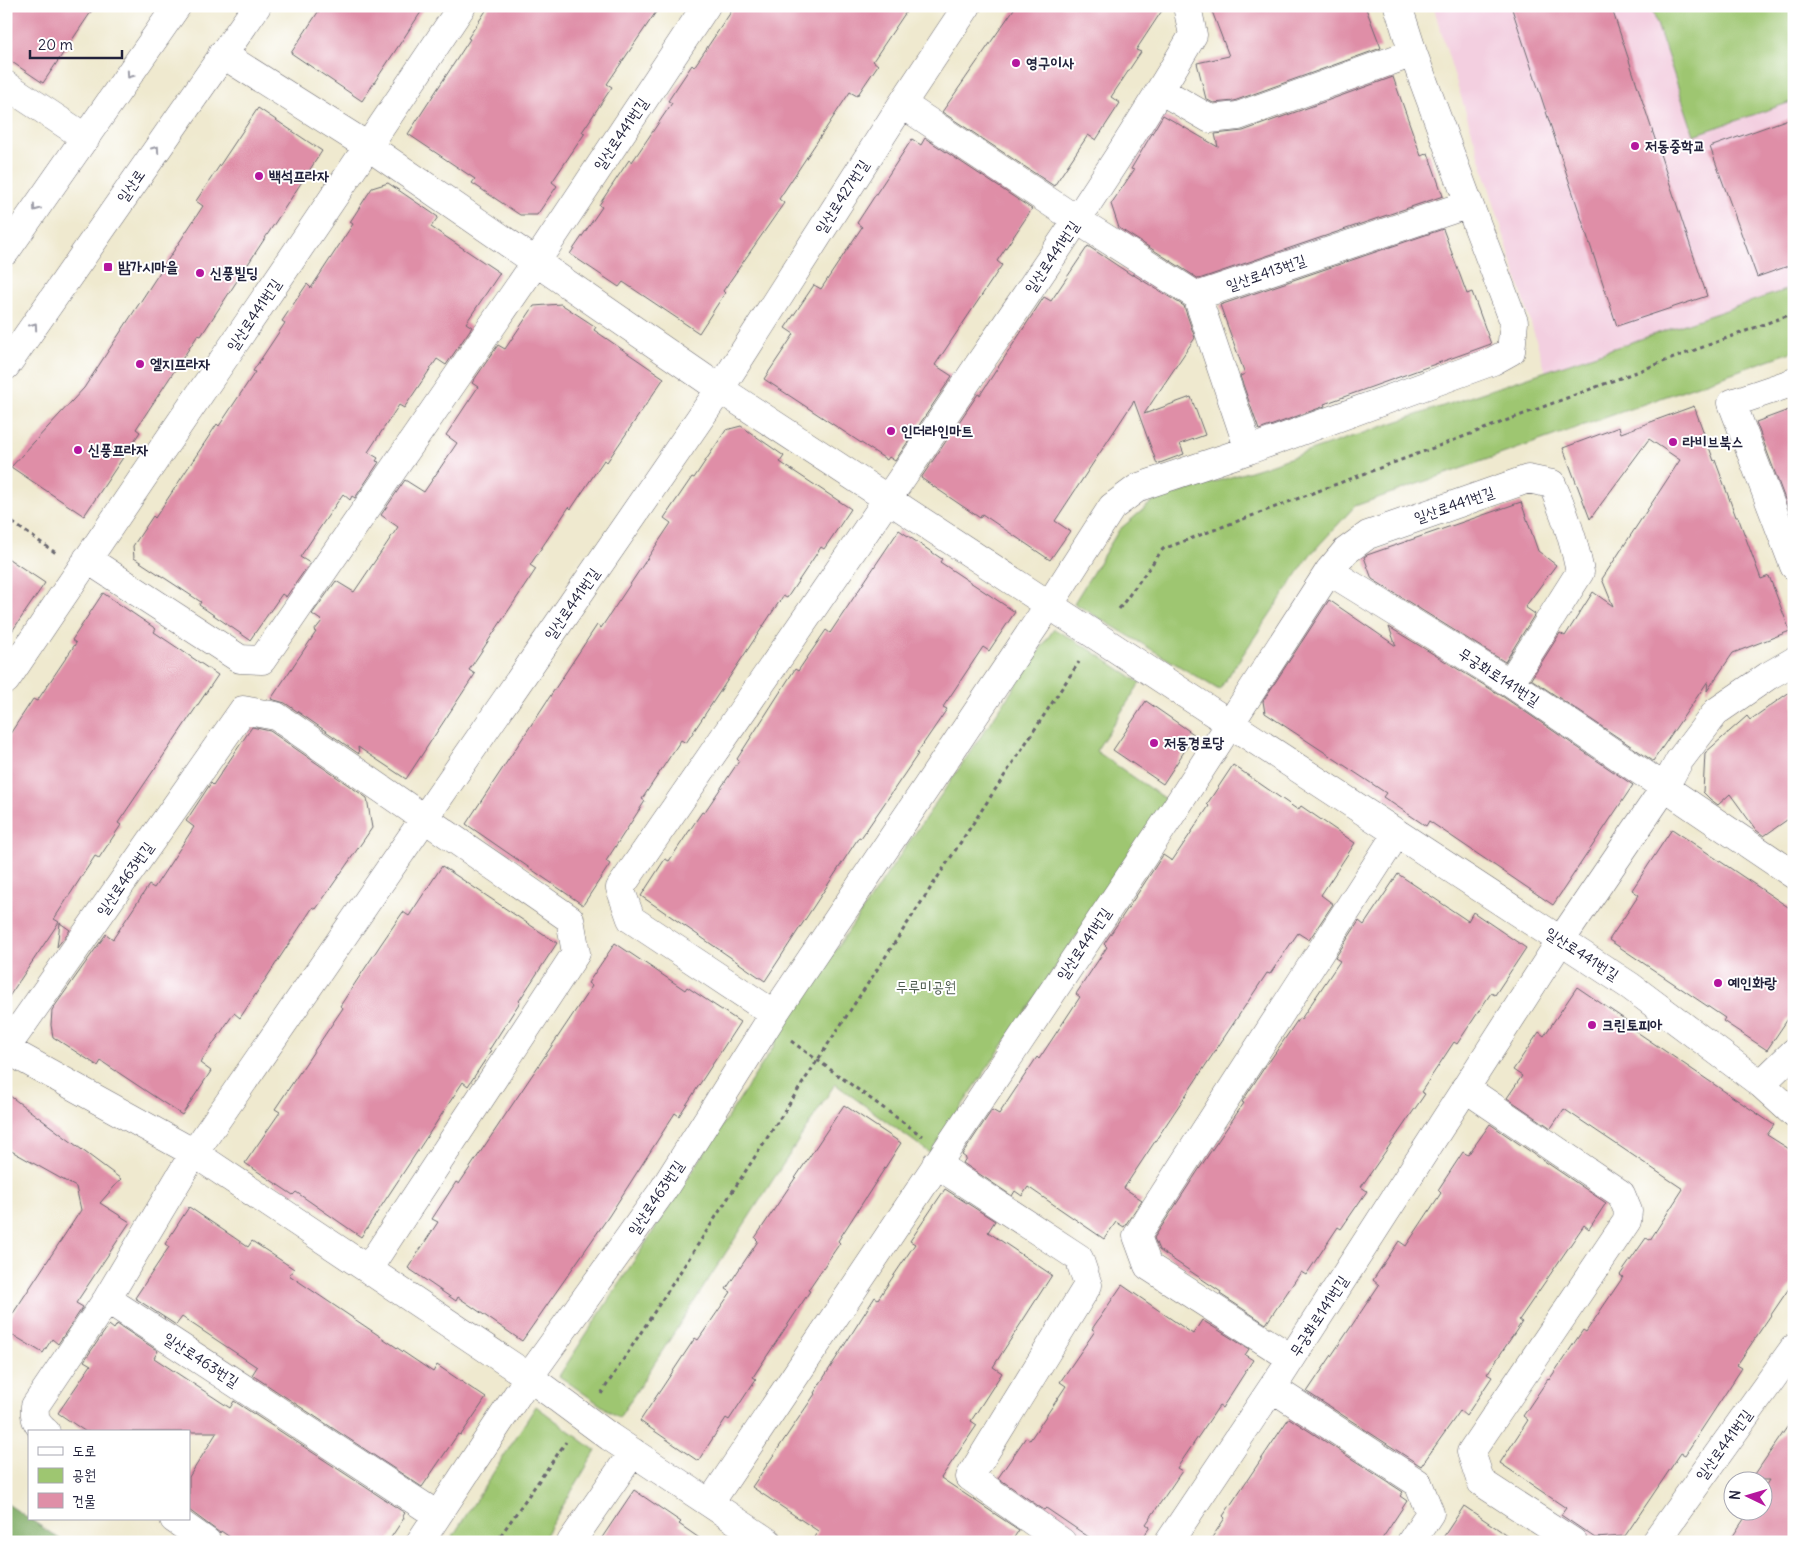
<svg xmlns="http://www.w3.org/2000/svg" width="1800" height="1548" font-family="Delius,'Poor Story',sans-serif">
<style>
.built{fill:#f3cfe0}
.green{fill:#9ec671;stroke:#607456}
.forest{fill:#7eab63;stroke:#50664f}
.building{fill:#df8ea7}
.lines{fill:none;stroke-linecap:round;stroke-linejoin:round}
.minor-casing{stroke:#6a686f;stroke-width:29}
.major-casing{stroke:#6a686f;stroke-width:29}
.path{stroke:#6a686f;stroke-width:3;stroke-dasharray:4 4;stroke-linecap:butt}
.minor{stroke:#fff;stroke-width:28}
.major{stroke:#fff;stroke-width:28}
.oneway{stroke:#9c9ca7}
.poi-dot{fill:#b5179e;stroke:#fff;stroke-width:2}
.labels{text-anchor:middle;stroke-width:4;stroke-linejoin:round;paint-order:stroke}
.poi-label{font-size:15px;font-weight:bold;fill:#22223b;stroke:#fff;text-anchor:start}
.street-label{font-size:15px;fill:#22223b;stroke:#fff}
.park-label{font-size:15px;fill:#4d5b4e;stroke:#fff}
</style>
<rect width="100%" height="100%" fill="#fff"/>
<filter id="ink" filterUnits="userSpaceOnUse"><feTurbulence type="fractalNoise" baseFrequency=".02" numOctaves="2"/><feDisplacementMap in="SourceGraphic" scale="10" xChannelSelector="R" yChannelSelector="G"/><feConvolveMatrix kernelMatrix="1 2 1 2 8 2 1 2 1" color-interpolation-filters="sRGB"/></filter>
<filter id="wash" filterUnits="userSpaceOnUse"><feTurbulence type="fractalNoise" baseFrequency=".0096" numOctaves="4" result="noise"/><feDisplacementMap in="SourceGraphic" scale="20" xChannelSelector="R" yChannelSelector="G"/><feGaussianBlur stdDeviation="1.12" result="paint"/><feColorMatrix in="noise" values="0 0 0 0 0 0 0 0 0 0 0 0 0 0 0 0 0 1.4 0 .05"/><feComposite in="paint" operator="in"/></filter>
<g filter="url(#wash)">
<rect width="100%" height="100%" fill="#efe9cf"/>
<path class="built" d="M1433,6H1794V287L1546,372Z"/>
<path class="green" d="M1651,6H1794V101L1694,135Z
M1794,287V351L1355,506L1310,555L1219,690L1074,603L1119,530L1153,501L1260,468Z
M1054,629L1088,648L1140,683L1096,751L1168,801L930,1153L835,1084L619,1418L559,1376L774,1046L779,1033Z
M536,1406L596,1451L541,1542H449Z"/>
<path class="forest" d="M6,1503L64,1542H6Z"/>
<g id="blocks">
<path class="building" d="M6,6H95L43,83L6,58Z
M322,6H425L362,101L291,53Z
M489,6H660L607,84L612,87L582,132L585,133L552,182L557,186L537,215H520L472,183L475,179L408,134L470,39L468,38Z
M735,6H910L873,61L878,65L857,96L850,92L779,199L784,203L723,291L725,293L699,333L623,282L619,287L570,254L602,207L599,205L629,160L632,162L672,103L668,101L692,65L694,67Z
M1016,6H1165L1136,50L1141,52L1111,97L1120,103L1096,140L1088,135L1054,186L942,112Z
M1210,6H1365L1381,48L1234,101L1213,103L1206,99L1197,63L1229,56Z
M1511,6H1611L1707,296L1617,326Z
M1393,77L1421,156L1428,153L1443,196L1199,279L1119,228L1111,204L1134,170L1131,169L1163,115L1218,147L1215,134L1243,131Z
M258,108L322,151L201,336L198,335L136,429L140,432L84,516L11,467L84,388L203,206L196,201Z
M1794,117V264L1757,277L1710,147Z
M925,138L1032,209L997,261L1002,265L935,365L952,376L895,461L889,457L887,460L764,379L794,334L785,328L814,285L821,289L862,227L857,223L912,139L921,145Z
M388,183L438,217L431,227L500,273L466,323L472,327L446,365L437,359L404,408L399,405L368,452L378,458L376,461L379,462L355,498L352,496L350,500L343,494L300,557L310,563L286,597L282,594L250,640L199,605L201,602L134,558L133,546L153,516L155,518L217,424L219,426L255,372L253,371L285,323L282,321L307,284L311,288L353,224L350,222L372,188Z
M1443,229L1467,294L1472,292L1491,344L1324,404L1325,406L1259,430L1240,376L1245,374L1220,305Z
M1088,246L1133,276L1132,274L1184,306L1195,338L1144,414L1191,397L1205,435L1180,444L1184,454L1157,464L1134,401L1055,521L1070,531L1050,560L982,514L980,518L921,478L978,394L980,395L1044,297L1051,301Z
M561,304L596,327L594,330L664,378L607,462L604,460L571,509L569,507L530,565L536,569L469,670L475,674L406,779L358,747L359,754L285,703L271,699L316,632L314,631L322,621L312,614L336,581L354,592L398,527L381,515L405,480L424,492L457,443L446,435L478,387L472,383L498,345L505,349L534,306Z
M1694,406L1714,461L1715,460L1736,517H1738L1761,579L1769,576L1790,631L1733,653L1707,691L1708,681L1653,761L1531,679L1560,633L1565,636L1593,592L1613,606L1602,579L1680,460L1649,439L1590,519L1563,448L1619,427L1621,433Z
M1794,408V517L1792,518L1756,422Z
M741,426L784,456L780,462L851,509L824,549L821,547L787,598L783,596L686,743L681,740L642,799L645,801L606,861L610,864L583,905L466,824L597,625L601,628L671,523L664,518L692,477L694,478L726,430Z
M1521,502L1538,551L1556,565L1525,607L1535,614L1505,662L1372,579L1364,557L1367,555Z
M899,530L942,559L940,562L1015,612L989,651L983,647L943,707L947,709L917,753L918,754L861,838L859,837L765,981L641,896L665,859L669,861L702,812L704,813L739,761L737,759L795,669L798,671L826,630L830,633Z
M6,557L45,583L6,640Z
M103,593L156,629L154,632L218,675L118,823L121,825L99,858L95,856L54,919L59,922L6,1001V740L33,699L37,701L76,643L72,640Z
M1329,600L1396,646L1389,627L1502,696L1633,785L1553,905L1429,821L1426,826L1383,797L1386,793L1265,713L1263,701Z
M1794,689V815L1764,836L1756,830L1730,794L1718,805L1710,799L1703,792L1705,753L1747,716L1750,720Z
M1146,701L1195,735L1163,784L1113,750Z
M252,727L270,731L367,798L372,828L316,909L313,907L240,1018L234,1013L200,1063L211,1071L182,1115L101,1061L98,1066L53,1037L51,1025L52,1010L106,934L113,939L149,885L154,888L194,827L186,821L211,783L213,785Z
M1233,765L1298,810L1301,806L1355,843L1321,895L1333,904L1309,940L1298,933L1270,974L1267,973L1124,1188L1142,1200L1124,1227L1116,1222L1104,1239L1028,1187L1022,1196L1015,1191L1012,1196L963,1163L966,1158L962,1155L992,1110L999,1114L1037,1057L1039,1059L1080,997L1076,994L1107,947L1104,944L1136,896L1163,855L1172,861L1209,806L1207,804Z
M1672,829L1794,911V1010L1767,1050L1723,1021L1725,1018L1609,940L1639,895L1632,890Z
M442,866L557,943L519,1001L520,1002L489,1050L491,1051L468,1086L463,1082L361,1237L296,1192L293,1195L245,1163L280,1112L275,1109L343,1008L340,1006L381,944L403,912L409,916Z
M1398,874L1468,921L1473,912L1526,948L1495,995L1491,993L1457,1044L1454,1042L1421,1092L1425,1094L1361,1187L1367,1191L1341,1229L1338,1227L1306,1275L1301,1272L1266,1324L1220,1294L1221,1292L1159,1250L1154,1238L1209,1154L1244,1103L1242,1102L1268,1062H1269L1299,1018L1301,1019L1340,961L1335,958L1359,921L1364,925Z
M60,923L70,930L57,947Z
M615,943L685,990L687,987L740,1022L679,1116L675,1113L609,1216L522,1341L458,1297L456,1301L408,1268L438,1222L432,1219L456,1182L459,1184L592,986L588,983Z
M1577,987L1636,1027L1634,1030L1774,1125L1767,1135L1794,1152V1281L1737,1365L1742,1368L1710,1417L1685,1455L1681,1453L1625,1536L1595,1538L1561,1515L1566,1508L1500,1463L1528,1420L1523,1416L1548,1379L1549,1380L1583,1330L1586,1332L1623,1277L1620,1275L1646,1238L1650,1240L1683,1189L1564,1109L1551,1128L1507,1098L1522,1076L1513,1070L1539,1032L1544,1036Z
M6,1093L121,1179L100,1203L130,1222L76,1303L83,1307L58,1344L52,1339L43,1353L6,1331V1324L81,1210L76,1187L6,1148Z
M844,1105L901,1143L838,1241L840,1243L808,1290L810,1291L753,1377L756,1379L729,1420L726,1418L698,1461L640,1421L695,1338L698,1340L731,1292L726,1289L758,1241L755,1238Z
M1490,1124L1606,1203L1589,1229L1584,1225L1519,1320L1522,1322L1487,1374L1492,1377L1466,1416L1460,1411L1421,1466L1307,1392L1379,1285L1373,1280L1399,1241L1406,1246L1441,1193L1438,1190L1463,1152L1468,1155Z
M945,1189L995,1221L988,1232L1052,1275L993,1367L1002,1373L971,1421L977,1425L941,1478L1019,1530L1011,1542H811L818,1531L752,1487L815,1394L814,1393L875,1297L878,1299L915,1244L910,1241Z
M189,1207L248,1247L252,1241L294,1269L289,1275L433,1372L437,1365L486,1398L461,1435L458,1434L422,1487L252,1375L257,1367L182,1317L176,1325L135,1298L169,1247L165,1244Z
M1122,1285L1193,1334L1202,1320L1249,1349L1245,1355L1253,1360L1222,1408L1219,1406L1177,1468L1182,1471L1146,1524L1150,1527L1140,1542H1096L1046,1508L1044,1510L998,1478L1026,1437L1030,1440L1066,1386L1060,1382L1095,1331L1092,1329Z
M117,1324L158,1351L154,1358L230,1408L234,1401L405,1513L403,1516L404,1518L388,1542H237L221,1531L220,1533L189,1510V1477L217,1432H86L58,1413L91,1365L84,1361L109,1325L114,1329Z
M1794,1417V1542H1729L1750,1510H1762V1491L1769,1480H1751Z
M1289,1418L1403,1492L1400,1496L1407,1501L1380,1542H1209L1225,1518L1223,1516Z
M634,1490L681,1522L679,1524L705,1542H599Z
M1464,1506L1517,1542H1440Z"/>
</g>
</g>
<g filter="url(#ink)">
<use href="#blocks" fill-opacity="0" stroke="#6a686f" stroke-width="1"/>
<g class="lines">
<g class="minor-casing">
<path id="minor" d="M222,54L369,147L720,389L1630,986L1761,1084L1794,1114
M6,85L86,138
M1160,90L1210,119L1238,116L1413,53
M902,104L1077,220L1197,296L1469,204
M1197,296L1249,450
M1794,382L1732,403L1794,566
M87,559L240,659L262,660L536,262L706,6
M1329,571L1510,683L1794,875
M6,680C157,455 312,232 462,6
M774,1014L631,919L620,888C740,714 861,540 979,364C1053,256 1127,148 1193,35L1187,6
M6,1048L243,710L276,716L570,919L576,953L368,1269
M6,1049L194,1153L529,1377L610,1437L768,1542
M1761,1084L1794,1052
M1465,1088L1621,1194L1628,1211L1627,1221L1471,1452L1481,1482L1573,1542
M936,1164L1079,1258L1088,1285L970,1477L1062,1542
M107,1299L437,1515
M1291,1358L1148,1266L1137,1236L1397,833
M1272,1388L1418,1483L1430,1513L1411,1542
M46,1432C36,1424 34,1418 35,1406L107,1299L194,1153L720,389L902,104L967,6
M710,1503L1175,809L1329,571L1346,551L1368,535L1528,479L1552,484C1565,514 1574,540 1580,572L1510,683
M174,1519L207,1542
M420,1542L529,1377L663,1190L774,1014L1055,596L1112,507L1139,487L1249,450L1493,361L1511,351L1514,322L1469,204L1413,53L1398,6
M571,1542L633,1452
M1169,1542L1282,1373L1561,940L1665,787L1679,761L1717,711L1768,676L1794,661
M1655,1542L1794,1348"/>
</g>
<g class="major-casing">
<path id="major" d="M6,251L177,6
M6,366L257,6"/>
</g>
<path class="path" d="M6,518L56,553
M1119,609L1163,549L1794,313
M791,1041L922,1136
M601,1394L817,1061L1079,662
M496,1542L566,1442"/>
<use href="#minor" class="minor"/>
<use href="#major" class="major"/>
</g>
<defs><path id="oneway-chevron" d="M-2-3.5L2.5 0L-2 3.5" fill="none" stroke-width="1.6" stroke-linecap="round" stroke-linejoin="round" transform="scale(1.25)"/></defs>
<g class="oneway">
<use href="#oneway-chevron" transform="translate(130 75) rotate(125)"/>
<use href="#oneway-chevron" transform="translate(156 149) rotate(-55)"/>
<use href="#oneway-chevron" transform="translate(36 208) rotate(125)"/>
<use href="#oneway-chevron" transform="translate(34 326) rotate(-55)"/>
</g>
</g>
<g class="poi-dot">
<circle cx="1016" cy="63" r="5"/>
<circle cx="1635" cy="146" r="5"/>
<circle cx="259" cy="176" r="5"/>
<rect x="103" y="262" width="10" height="10" rx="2.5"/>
<circle cx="200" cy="273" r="5"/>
<circle cx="140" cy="364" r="5"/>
<circle cx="891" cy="431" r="5"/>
<circle cx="1673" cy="442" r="5"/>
<circle cx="78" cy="450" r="5"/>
<circle cx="1154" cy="743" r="5"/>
<circle cx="1718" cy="983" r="5"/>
<circle cx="1592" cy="1025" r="5"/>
</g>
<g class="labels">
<g class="poi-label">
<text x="1026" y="68">영구이사</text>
<text x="1645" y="151">저동중학교</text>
<text x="269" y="181">백석프라자</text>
<text x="118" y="272">밤가시마을</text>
<text x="210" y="278">신풍빌딩</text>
<text x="150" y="369">엘지프라자</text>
<text x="901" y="436">인더라인마트</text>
<text x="1683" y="447">라비브북스</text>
<text x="88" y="455">신풍프라자</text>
<text x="1164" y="748">저동경로당</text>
<text x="1728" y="988">예인화랑</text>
<text x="1602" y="1030">크린토피아</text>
</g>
<g class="street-label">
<text transform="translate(621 134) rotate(-56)" y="5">일산로441번길</text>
<text transform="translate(131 186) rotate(-55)" y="5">일산로</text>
<text transform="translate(842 197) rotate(-57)" y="5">일산로427번길</text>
<text transform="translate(1052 257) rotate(-56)" y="5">일산로441번길</text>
<text transform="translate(1266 273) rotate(-19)" y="5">일산로413번길</text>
<text transform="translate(254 315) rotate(-56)" y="5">일산로441번길</text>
<text transform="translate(1454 505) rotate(-19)" y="5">일산로441번길</text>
<text transform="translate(572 604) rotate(-55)" y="5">일산로441번길</text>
<text transform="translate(1499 677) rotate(33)" y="5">무궁화로141번길</text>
<text transform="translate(125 879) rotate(-55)" y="5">일산로463번길</text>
<text transform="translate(1084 944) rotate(-56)" y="5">일산로441번길</text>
<text transform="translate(1582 954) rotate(33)" y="5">일산로441번길</text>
<text transform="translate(656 1198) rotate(-56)" y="5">일산로463번길</text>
<text transform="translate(1319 1316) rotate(-57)" y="5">무궁화로141번길</text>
<text transform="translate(201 1360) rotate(33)" y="5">일산로463번길</text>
<text transform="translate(1724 1445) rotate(-54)" y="5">일산로441번길</text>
</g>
<g class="park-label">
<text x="926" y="992">두루미공원</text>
</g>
</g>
<rect width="1800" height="1548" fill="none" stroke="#fff" stroke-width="25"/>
<rect x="28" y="1430" width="162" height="90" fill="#ffffff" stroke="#a7a7b1"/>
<rect x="38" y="1447" width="25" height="8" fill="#ffffff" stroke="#a7a7b1"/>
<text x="72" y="1456" font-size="15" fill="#22223b">도로</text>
<rect x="38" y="1468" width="25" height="15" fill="#9ec671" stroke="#a7a7b1"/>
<text x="72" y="1480" font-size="15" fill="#22223b">공원</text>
<rect x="38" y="1493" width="25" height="15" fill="#df8ea7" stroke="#a7a7b1"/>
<text x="72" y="1506" font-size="15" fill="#22223b">건물</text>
<g transform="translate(1748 1496) rotate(275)"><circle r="24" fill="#ffffff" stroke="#a7a7b1"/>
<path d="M0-4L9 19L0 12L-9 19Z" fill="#b5179e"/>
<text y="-8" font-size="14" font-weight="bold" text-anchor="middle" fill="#22223b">N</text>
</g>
<path d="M30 50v8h92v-8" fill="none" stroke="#22223b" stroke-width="2.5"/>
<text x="38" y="50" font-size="15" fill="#22223b" stroke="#ffffff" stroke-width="4" paint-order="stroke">20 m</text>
</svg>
